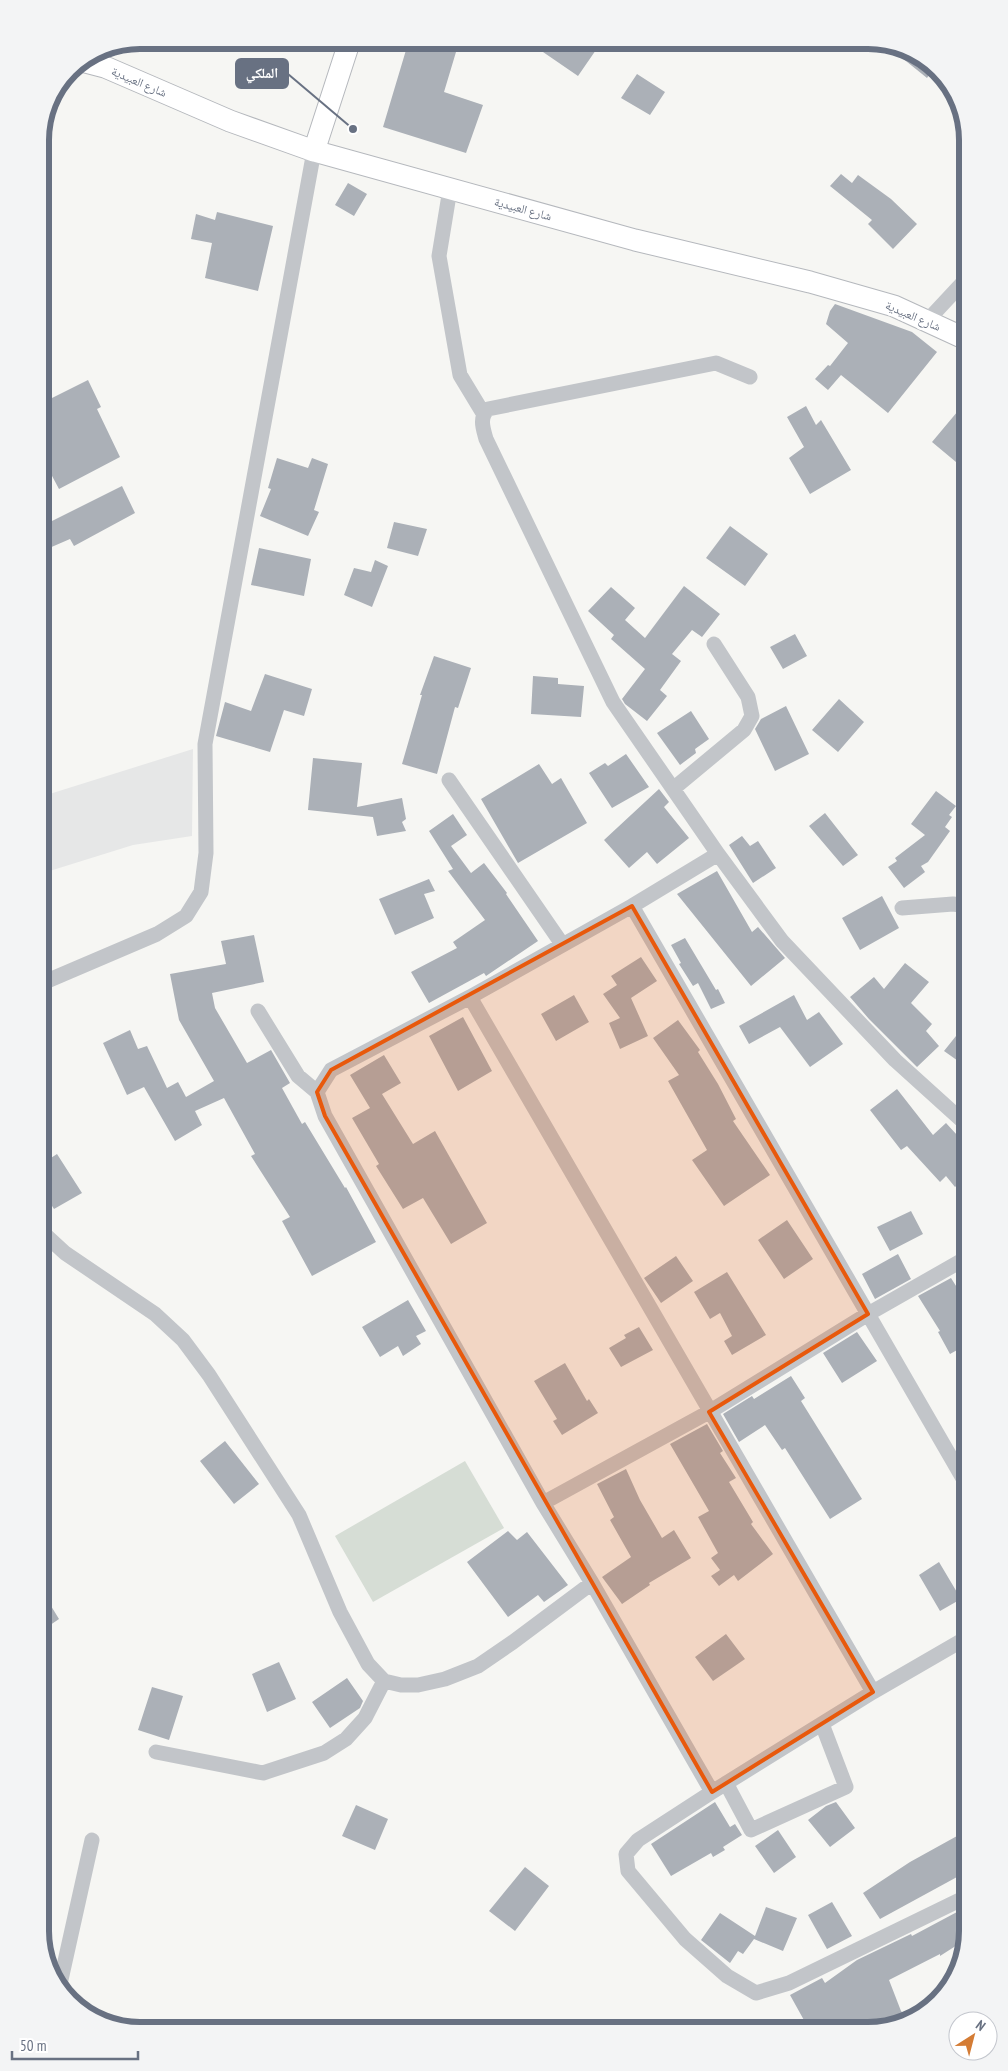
<svg xmlns="http://www.w3.org/2000/svg" width="1008" height="2071" font-family="'PT Sans Narrow','Noto Naskh Arabic',sans-serif">
<style>
.built{fill:#e6e7e7}
.green{fill:#d6ddd5}
.building{fill:#abb0b7}
.lines{fill:none;stroke-linecap:round;stroke-linejoin:round}
.secondary-casing{stroke:#b5b8bd;stroke-width:23}
.street{stroke:#c2c5c9;stroke-width:15}
.secondary{stroke:#fff;stroke-width:21}
.marked{fill:#e8590c;fill-opacity:0.2;stroke:#e8590c;stroke-width:4;stroke-linejoin:round}
.labels{text-anchor:middle;stroke-width:5;stroke-linejoin:round;paint-order:stroke}
.street-label{font-size:12px;fill:#687182;stroke:#fff}
.rim{fill:none;stroke:#687182;stroke-width:6}
.leader{fill:none;stroke:#687182;stroke-width:2}
.callout-dot{fill:#687182;stroke:#fff;stroke-width:2}
.callout{fill:#687182;stroke:#687182;stroke-width:2}
.callout-label{font-size:14px;text-anchor:middle;font-weight:bold;fill:#fff}
</style>
<rect width="100%" height="100%" fill="#f6f6f3"/>
<path class="built" d="M193,749L192,836L133,845L40,874V797Z"/>
<path class="green" d="M465,1461L504,1528L373,1602L335,1536Z"/>
<path class="building" d="M409,40H441L439,47L456,52L444,92L483,105L466,153L383,127Z
M565,40H587L598,47L578,76L543,52L550,41L559,48Z
M893,47L929,60L934,68L927,78L891,49Z
M637,74L665,92L650,115L621,98Z
M841,174L852,183L858,175L891,199L917,224L893,249L868,224L872,220L830,186Z
M348,183L367,194L354,216L335,205Z
M217,212L273,226L258,291L205,278L212,243L191,239L196,214L215,220Z
M835,304L912,332L937,352L888,413L841,375L828,390L815,379L828,365L830,366L848,343L826,324L830,311Z
M88,380L101,407L97,409L120,457L59,489L43,459H40V404Z
M968,399V472L932,442Z
M806,406L816,425L821,420L851,470L810,494L789,458L804,447L787,417Z
M277,458L308,468L312,458L328,464L314,510L319,512L308,536L260,516L271,489L268,488Z
M122,486L135,513L74,546L70,539L40,552V527Z
M394,522L427,529L418,556L387,548Z
M730,526L768,554L745,586L706,558Z
M259,548L311,559L304,596L251,585Z
M375,560L388,566L372,607L344,595L354,568L371,572Z
M684,586L720,614L702,637L692,630L672,654L681,661L660,690L667,696L647,721L625,704L622,699L645,669L611,639L614,635L588,611L611,587L635,608L625,620L645,638Z
M795,634L807,656L783,669L770,647Z
M434,656L471,668L458,708L455,707L437,774L402,764L422,695H420Z
M265,674L312,689L304,716L284,710L270,752L216,736L225,702L251,711Z
M533,676L558,678V684L584,686L581,717L531,714Z
M839,699L864,722L838,752L812,730Z
M786,706L809,754L775,771L755,729L761,719Z
M691,711L709,739L695,749L696,753L680,765L657,733Z
M626,754L649,787L612,808L589,773L605,763L608,766Z
M313,758L362,763L357,807L402,798L406,819L402,822L406,831L377,836L373,817L308,810Z
M539,764L552,784L561,778L587,823L518,863L481,799Z
M659,789L669,802L664,807L689,838L657,864L647,852L629,868L604,840Z
M936,791L956,806L949,815L952,817L945,827L950,831L928,862L921,866L925,872L904,888L888,867L897,861L895,858L925,835L911,824Z
M825,813L858,855L843,866L809,826Z
M453,814L467,835L451,846L471,873L484,863L507,893L506,894L538,941L486,976L484,973L429,1003L411,972L457,948L453,942L485,920L448,871L453,869L429,831Z
M742,836L750,846L758,841L776,868L753,883L729,845Z
M717,871L752,932L758,927L785,958L751,986L677,894Z
M429,879L435,891L424,894L434,918L395,935L379,899Z
M882,896L899,928L860,950L842,918Z
M254,935L264,982L212,993L215,1008L247,1063L271,1050L290,1083L282,1088L302,1124L305,1122L345,1188L346,1187L376,1242L312,1276L282,1221L290,1217L251,1156L255,1154L224,1098L195,1111L202,1125L175,1141L144,1087L127,1095L103,1043L130,1030L138,1049L147,1046L167,1088L178,1082L186,1097L214,1081L179,1020L170,974L226,964L221,941Z
M685,938L716,990L718,989L725,1003L711,1009L698,983L693,986L679,964L681,963L671,945Z
M641,957L657,981L631,998L648,1036L620,1049L609,1023L620,1018L603,994L617,985L611,976Z
M905,963L929,982L911,1003L932,1024L926,1031L939,1046L917,1067L869,1019L850,997L874,977L884,989Z
M574,995L589,1022L556,1041L541,1014Z
M794,995L807,1020L819,1012L843,1044L810,1067L780,1027L749,1044L739,1026Z
M463,1017L492,1071L458,1091L429,1036Z
M678,1020L700,1050L698,1052L718,1084L736,1119L733,1121L770,1175L724,1206L692,1160L707,1150L668,1081L679,1075L653,1038Z
M968,1021V1068L944,1051Z
M384,1055L401,1083L382,1094L413,1144L435,1131L487,1223L451,1244L423,1198L403,1209L376,1166L379,1164L352,1118L370,1108L350,1075Z
M897,1089L933,1135L946,1123L968,1147V1175L955,1187L946,1176L940,1182L907,1146L901,1150L870,1110Z
M57,1154L82,1193L54,1209L40,1187V1165Z
M911,1211L923,1234L890,1251L877,1227Z
M787,1220L813,1259L784,1279L758,1240Z
M898,1254L911,1279L875,1299L862,1274Z
M676,1256L693,1281L661,1303L644,1278Z
M727,1272L766,1335L732,1355L724,1341L732,1336L720,1313L710,1319L694,1292Z
M951,1278L968,1305V1344L950,1354L938,1332L940,1331L918,1296Z
M408,1300L426,1331L416,1336L421,1344L403,1356L398,1346L380,1357L362,1327Z
M639,1327L653,1350L621,1367L609,1348L626,1338L624,1335Z
M857,1332L877,1361L842,1383L823,1353Z
M565,1363L587,1401L589,1399L598,1413L562,1435L553,1421L557,1419L534,1381Z
M791,1376L805,1398L801,1401L862,1499L830,1519L785,1448L782,1450L765,1425L739,1442L723,1414L752,1396L754,1399Z
M707,1424L723,1451L720,1453L736,1478L729,1482L753,1522L751,1524L773,1554L738,1581L734,1575L719,1586L711,1576L720,1570L711,1558L718,1553L698,1517L709,1511L670,1444Z
M225,1441L259,1484L234,1504L200,1461Z
M626,1469L640,1500L662,1538L674,1530L691,1558L649,1583L650,1585L622,1604L602,1577L631,1557L610,1520L614,1517L597,1484Z
M508,1531L517,1540L527,1532L568,1585L544,1602L538,1595L508,1617L467,1562Z
M939,1562L961,1599L940,1611L919,1575Z
M40,1588L59,1619L40,1632Z
M726,1634L745,1659L713,1681L695,1657Z
M279,1662L296,1699L267,1712L252,1674Z
M347,1678L363,1701L360,1708L330,1728L312,1702Z
M152,1687L183,1696L169,1740L138,1730Z
M715,1802L730,1827L735,1824L742,1835L723,1847L725,1850L713,1857L711,1853L671,1876L651,1844Z
M836,1802L855,1828L830,1847L808,1820L826,1806Z
M356,1805L388,1819L375,1850L342,1836Z
M778,1830L796,1857L774,1873L755,1846Z
M957,1836L968,1857V1871L880,1919L863,1893L910,1862Z
M525,1867L549,1886L515,1931L489,1911Z
M832,1902L852,1936L827,1949L808,1915Z
M766,1907L797,1918L783,1951L754,1939L743,1954L738,1951L730,1963L701,1940L720,1913L755,1936Z
M957,1912L968,1929L965,1940L940,1956V1954L889,1980L901,2011L909,2021L906,2024L868,2031H815L808,2020L805,2022L790,1995L822,1978L825,1983L857,1960L911,1934L912,1936Z"/>
<g class="lines">
<g class="secondary-casing">
<path id="secondary" d="M82,61L105,67L230,121L314,151L635,240L810,282L894,306L968,340
M314,151L350,40"/>
</g>
<path class="street" d="M450,189L439,256L460,375L483,413
M927,321L968,277
M750,377L716,363L488,409C479,418 483,428 486,439L613,702L718,854L782,941L895,1060L968,1126
M449,780L562,944
M673,789L744,730L752,716L748,697L714,644
M632,906L968,1487
M902,908L953,904L968,906
M40,984L157,934L186,916L201,892L206,853L205,744L314,151
M470,997L873,1692
M258,1011L298,1076L317,1092
M40,1230L65,1253L155,1314L183,1340L209,1375L299,1515L340,1612L368,1664L384,1681L401,1685H418L445,1679L478,1666L513,1642L592,1583
M543,1503L709,1412L868,1314L968,1257
M156,1752L263,1773L324,1753L346,1739L365,1718L384,1681
M726,1783L751,1830L846,1787L822,1724
M712,1792L592,1583L543,1503L325,1116L317,1092L331,1070L470,997L632,906L718,854
M968,1896L789,1983L756,1993L727,1976L685,1939L628,1871L626,1854L638,1840L712,1792L873,1692L968,1637
M60,1984L92,1840"/>
<use href="#secondary" class="secondary"/>
</g>
<path class="marked" d="M632,906L868,1314L709,1412L873,1692L712,1792L325,1116L317,1092L331,1070Z"/>
<g class="labels">
<g class="street-label">
<text transform="translate(139 82) rotate(23)" y="4">شارع العبيدية</text>
<text transform="translate(523 209) rotate(15)" y="4">شارع العبيدية</text>
<text transform="translate(913 316) rotate(23)" y="4">شارع العبيدية</text>
</g>
</g>
<path d="M0 0H1008V2071H0ZM140 49H868A91 91 0 0 1 959 140V1931A91 91 0 0 1 868 2022H140A91 91 0 0 1 49 1931V140A91 91 0 0 1 140 49Z" fill="#f3f4f5" fill-rule="evenodd"/>
<path class="rim" d="M140 49H868A91 91 0 0 1 959 140V1931A91 91 0 0 1 868 2022H140A91 91 0 0 1 49 1931V140A91 91 0 0 1 140 49Z"/>
<path class="leader" d="M353 129L288 74"/>
<circle class="callout-dot" cx="353" cy="129" r="5"/>
<rect class="callout" x="236" y="59" width="52" height="29" rx="5"/>
<g class="callout-label">
<text x="262" y="78">الملكي</text>
</g>
<g transform="translate(973 2036) rotate(36)"><circle r="24" fill="#ffffff" stroke="#c3c6cd"/>
<path d="M0-4L9 19L0 12L-9 19Z" fill="#d47c35"/>
<text y="-8" font-size="14" font-weight="bold" text-anchor="middle" fill="#687182">N</text>
</g>
<path d="M12 2051v8h126v-8" fill="none" stroke="#687182" stroke-width="2.5"/>
<text x="20" y="2051" font-size="15" fill="#687182" stroke="#ffffff" stroke-width="4" paint-order="stroke">50 m</text>
</svg>
